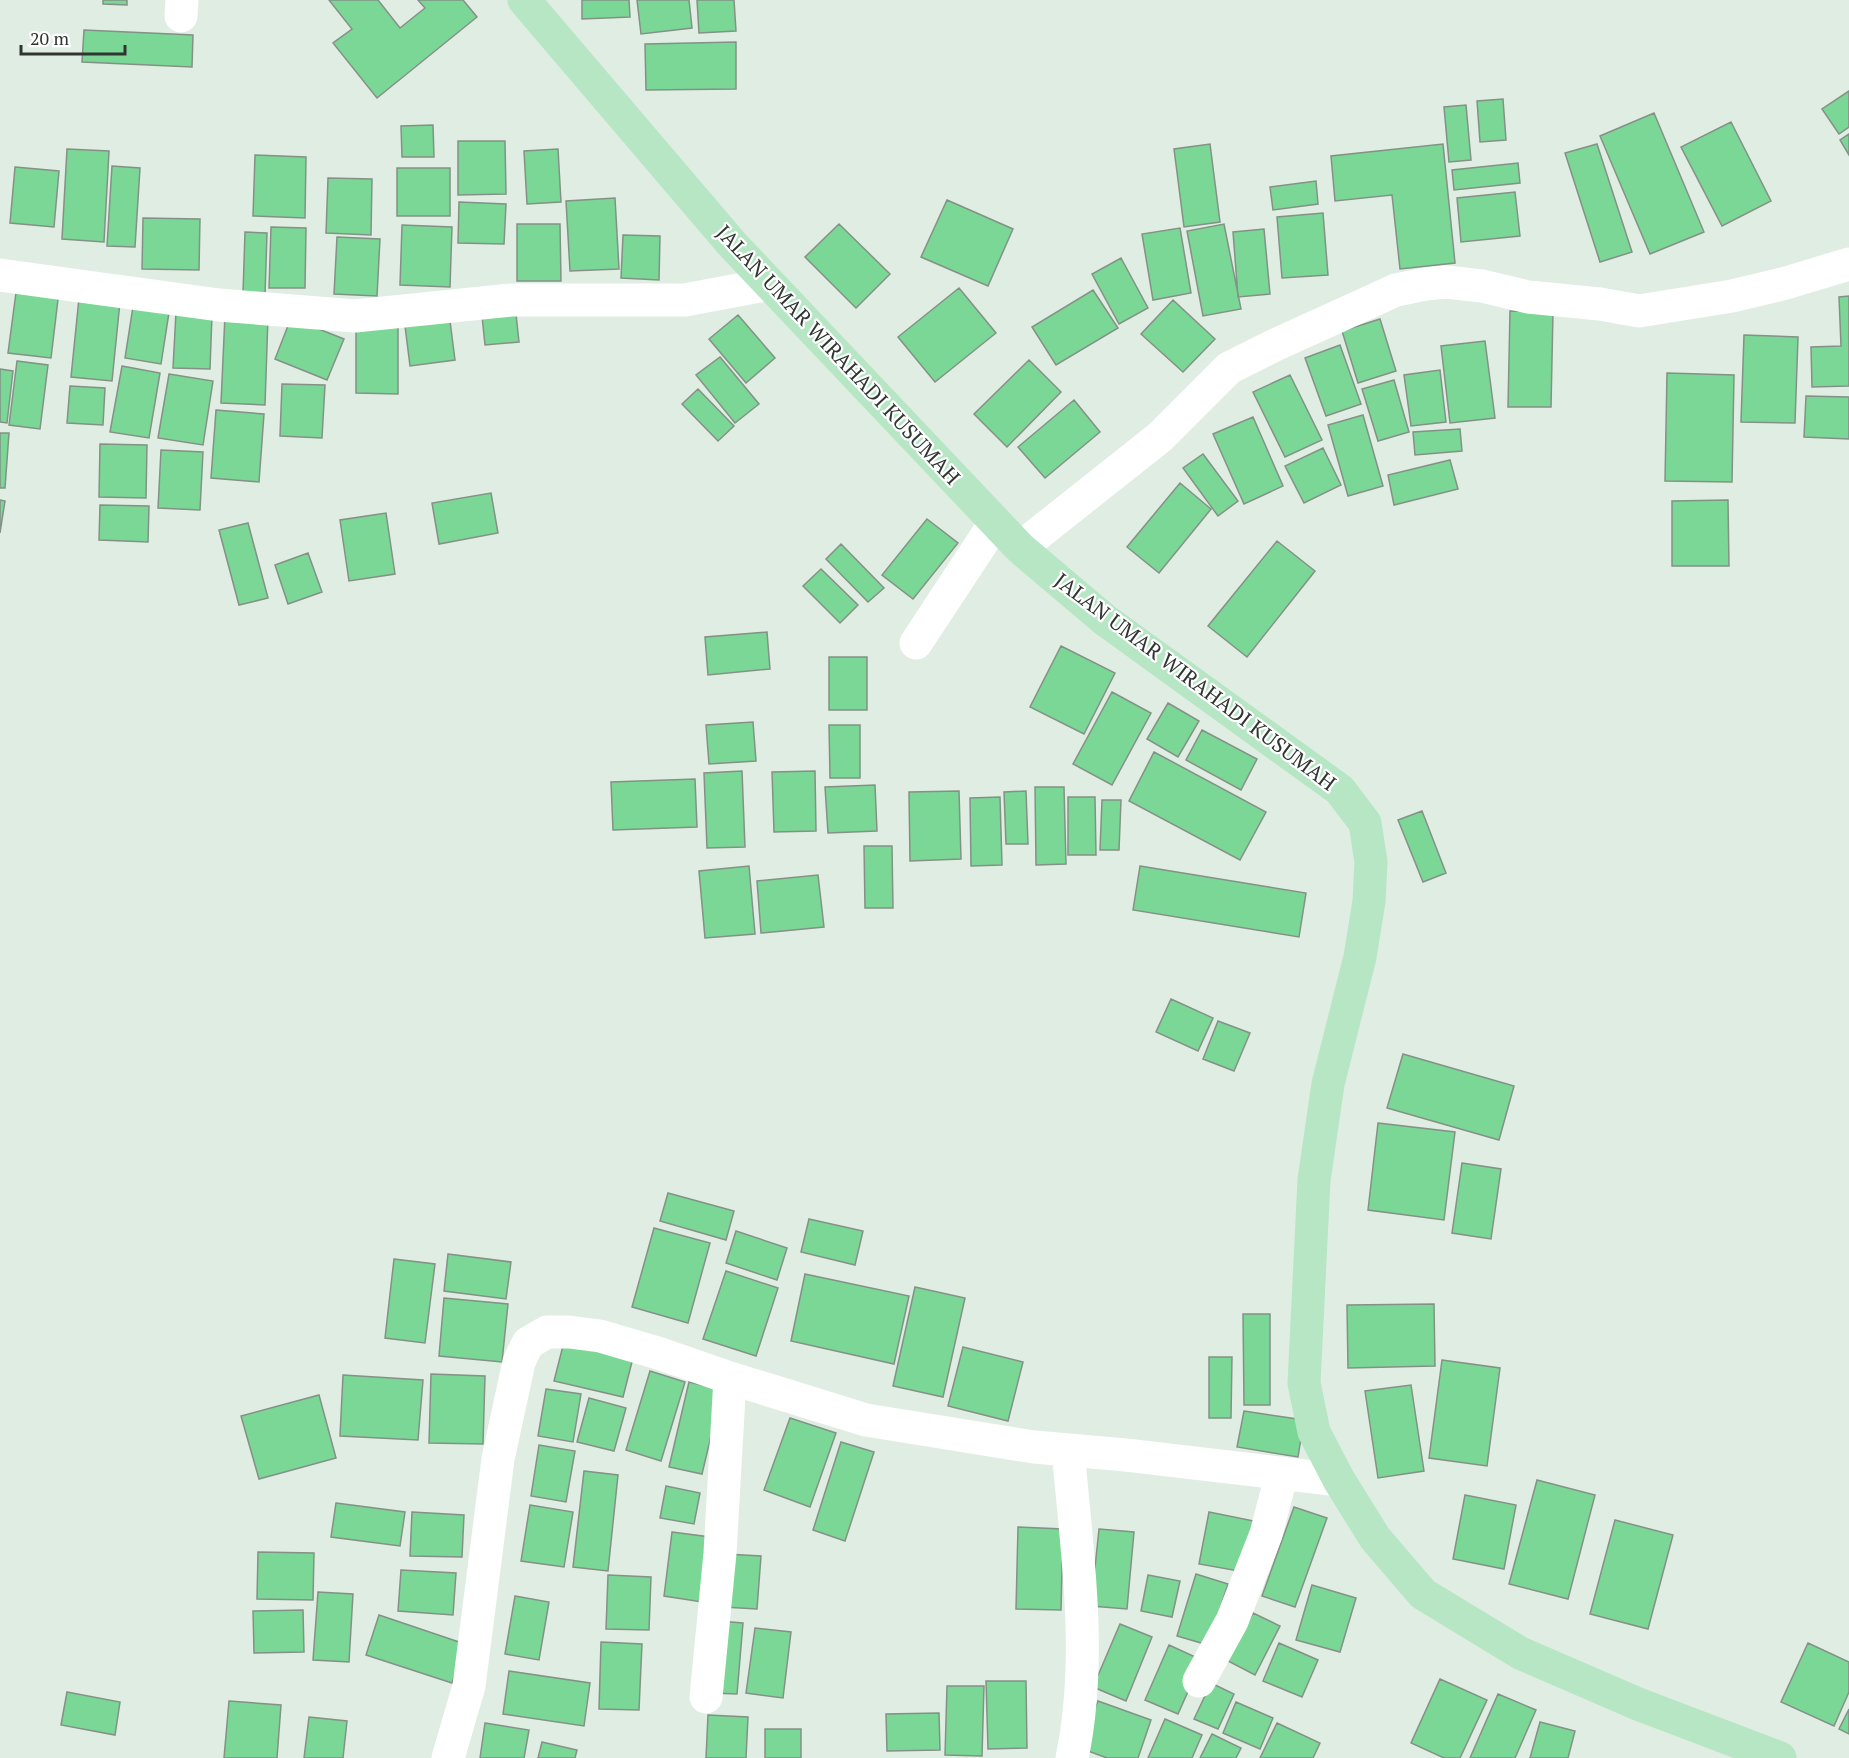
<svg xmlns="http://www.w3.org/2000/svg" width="1849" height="1758" font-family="'PT Serif',serif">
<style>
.building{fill:#7ad795;stroke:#849187;stroke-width:1.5}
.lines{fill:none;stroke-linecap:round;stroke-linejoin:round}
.minor{stroke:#fff;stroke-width:33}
.major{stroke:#b6e6c4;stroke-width:33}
.labels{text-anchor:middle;stroke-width:4.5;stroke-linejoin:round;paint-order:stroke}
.street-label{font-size:21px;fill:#303531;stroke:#fff}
</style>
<rect width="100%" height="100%" fill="#e0ede3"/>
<path class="building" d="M103,0H127V5L103,4Z
M329,0H378L400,28L425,8L418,0H463L477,17L377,98L333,43L352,29Z
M582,0H629L630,17L582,19Z
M637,0H689L692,28L641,34Z
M697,0H734L736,31L699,33Z
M84,30L193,35L192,67L82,62Z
M736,42V89L646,90L645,44Z
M1849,91V127L1839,134L1822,109Z
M1503,99L1506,140L1480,142L1477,101Z
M1466,105L1471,160L1449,162L1444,107Z
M1654,113L1704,232L1650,254L1600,136Z
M1731,122L1771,201L1722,226L1681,147Z
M433,125L434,157H402L401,126Z
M1849,134V155L1840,140Z
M458,141H505L506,194L458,195Z
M1210,144L1220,222L1184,227L1174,149Z
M1443,144L1455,263L1400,269L1392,195L1335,201L1331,156Z
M1597,144L1632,252L1600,262L1565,153Z
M67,149L109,151L104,242L62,239Z
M558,149L561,202L527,204L524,151Z
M255,155L306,157L305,218L253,216Z
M1518,163L1520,183L1454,190L1452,170Z
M112,166L140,168L135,247L107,246Z
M15,167L59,171L54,227L10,223Z
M397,168H450V216H397Z
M328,178L372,179L371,235L326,233Z
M1316,181L1318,204L1273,210L1270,187Z
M1515,192L1520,236L1461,242L1457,198Z
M615,198L619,269L570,271L566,201Z
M947,200L1013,229L988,286L921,257Z
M459,202L506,204L504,244L458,243Z
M1323,213L1328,275L1282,278L1277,217Z
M143,218L200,219L199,270L142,269Z
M517,224H560L561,281H517Z
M839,224L890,274L856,308L805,257Z
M1224,224L1241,309L1203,316L1187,231Z
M402,225L452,227L450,287L400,285Z
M271,227L306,228L305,288H269Z
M1180,228L1191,293L1153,300L1142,234Z
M1264,229L1270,294L1238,297L1233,232Z
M245,232L267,233L265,295L243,293Z
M623,235L660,236L659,280L621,278Z
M337,237L380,239L377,296L334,294Z
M1121,258L1148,308L1119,324L1092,274Z
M17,285L59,291L51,358L8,353Z
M959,288L996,333L935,382L898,337Z
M1093,290L1118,328L1056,365L1032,327Z
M1849,296V386L1812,387L1811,347L1841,346L1839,297Z
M79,298L120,302L112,381L71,377Z
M134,300L170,306L161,364L125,358Z
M1173,300L1215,339L1183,372L1141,334Z
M1510,311L1553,312L1551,407H1508Z
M176,312L212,315L210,369L173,368Z
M516,314L519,342L485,345L482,316Z
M225,315L268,317L265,405L221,403Z
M738,315L775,358L746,383L709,339Z
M291,318L344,339L327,380L275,359Z
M1380,319L1396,371L1358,383L1342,331Z
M450,321L455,360L410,366L405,326Z
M356,327H398V394L356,393Z
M1744,335L1798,337L1795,423L1741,422Z
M1485,341L1495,418L1450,423L1441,346Z
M1340,345L1361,404L1326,416L1305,358Z
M720,357L759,404L735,423L696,375Z
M1029,360L1061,392L1007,447L974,414Z
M17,361L48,365L40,429L9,425Z
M122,366L160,373L149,438L110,432Z
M0,369L13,371L7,423L0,422Z
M1440,370L1446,422L1411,426L1404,375Z
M1667,373L1734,375L1732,482L1665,481Z
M169,374L213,381L203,445L158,438Z
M1290,375L1322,440L1285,457L1253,392Z
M1394,380L1409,432L1378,441L1362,389Z
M282,384L325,385L322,438L280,436Z
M70,386L105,388L103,425L67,423Z
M698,389L734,426L718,441L682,404Z
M1806,396L1849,397V439L1804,437Z
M1074,400L1100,432L1045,478L1018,447Z
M216,410L264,414L259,482L211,478Z
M1363,415L1383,486L1348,496L1328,425Z
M1253,417L1283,486L1244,504L1213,434Z
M1460,429L1462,451L1415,455L1413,432Z
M0,433H9L5,488H0Z
M100,444L147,445L146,498L99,497Z
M1323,448L1341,485L1304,503L1285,466Z
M161,450L203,452L200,510L158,508Z
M1203,454L1238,501L1218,516L1183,468Z
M1450,460L1458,489L1394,505L1388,475Z
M1180,483L1211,509L1159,573L1127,547Z
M491,493L498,533L439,544L432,503Z
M0,500L5,501L0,533Z
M1728,500L1729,566H1672V501Z
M100,505L149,506L148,542L99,540Z
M386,513L395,574L349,581L340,520Z
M927,519L958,543L913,599L882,575Z
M248,523L268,598L239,605L219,530Z
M1277,541L1315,571L1247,657L1208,626Z
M841,544L884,588L868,602L826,559Z
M308,553L322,592L288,604L275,565Z
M821,569L858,605L840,623L803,586Z
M767,632L770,669L708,675L705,637Z
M1061,646L1115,673L1084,734L1030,707Z
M829,657H867V710H829Z
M1112,692L1151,713L1112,785L1073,764Z
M1168,703L1199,721L1178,757L1147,739Z
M753,722L756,761L709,764L706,725Z
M829,725H860V778H830Z
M1202,730L1257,759L1241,790L1186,760Z
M1154,752L1266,812L1240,860L1129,801Z
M742,771L745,847L707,848L704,773Z
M815,771L816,831L774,832L772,772Z
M695,779L697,827L613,830L611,782Z
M875,785L877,831L828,833L825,787Z
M1035,787H1064L1066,864L1036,865Z
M959,791L961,859L910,861L909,792Z
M1026,791L1028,844H1006L1004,792Z
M1000,797L1002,865L971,866L970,798Z
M1068,797H1095L1096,855H1068Z
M1102,800H1121L1119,850H1100Z
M1422,811L1446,873L1423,882L1398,820Z
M864,846H892L893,908H865Z
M749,866L755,934L705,938L699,871Z
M1140,866L1306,893L1299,937L1133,910Z
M818,875L824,927L761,933L757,881Z
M1171,999L1213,1018L1198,1051L1156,1032Z
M1218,1021L1250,1033L1234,1071L1203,1059Z
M1403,1054L1514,1086L1499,1140L1387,1108Z
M1378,1123L1455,1132L1444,1220L1368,1210Z
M1462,1163L1501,1169L1491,1239L1452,1233Z
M668,1193L734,1211L726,1240L660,1221Z
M809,1219L863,1231L855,1265L801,1252Z
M654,1228L710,1243L688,1323L632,1307Z
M736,1231L787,1248L777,1280L726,1263Z
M448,1254L511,1262L506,1299L444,1291Z
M394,1259L435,1264L425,1343L385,1338Z
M726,1271L778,1288L756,1356L703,1339Z
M805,1274L909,1296L894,1364L791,1341Z
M915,1287L965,1298L943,1397L893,1386Z
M444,1298L508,1304L502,1362L439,1356Z
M1434,1304L1435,1366L1348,1368L1347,1305Z
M1243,1314H1270V1405H1244Z
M565,1338L634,1354L623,1397L554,1381Z
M963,1347L1023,1362L1008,1421L948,1406Z
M1209,1357H1232L1231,1418H1209Z
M1442,1360L1500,1368L1487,1466L1429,1458Z
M650,1371L685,1382L661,1461L626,1450Z
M431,1374L485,1376L483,1444L429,1443Z
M343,1375L423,1380L418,1440L340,1436Z
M689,1382L722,1390L702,1474L669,1467Z
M1411,1385L1424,1471L1378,1478L1365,1391Z
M546,1389L581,1394L573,1442L538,1436Z
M319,1395L336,1458L259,1479L241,1416Z
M589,1398L626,1408L614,1451L577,1442Z
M1244,1411L1304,1420L1298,1457L1237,1447Z
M790,1418L836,1433L810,1507L764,1490Z
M841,1442L874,1452L845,1541L813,1530Z
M539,1445L575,1451L566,1502L531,1496Z
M584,1471L618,1475L608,1571L573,1567Z
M1537,1480L1595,1495L1568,1599L1509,1584Z
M666,1486L700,1493L694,1524L660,1518Z
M1465,1495L1516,1505L1504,1569L1453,1559Z
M336,1503L405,1512L400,1546L331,1537Z
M530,1505L573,1512L564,1567L521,1561Z
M1294,1507L1327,1518L1295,1607L1262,1596Z
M412,1512L464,1515L462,1557L410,1556Z
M1209,1512L1254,1521L1244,1572L1199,1564Z
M1615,1520L1673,1535L1648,1629L1590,1614Z
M1018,1527L1063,1529L1061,1610L1016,1609Z
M1099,1529L1134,1532L1127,1609L1091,1606Z
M672,1532L710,1537L702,1602L664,1596Z
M258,1552L314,1553L313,1600L257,1599Z
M726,1554L761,1556L757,1609L723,1607Z
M401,1570L456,1573L453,1615L398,1611Z
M1196,1574L1228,1584L1208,1645L1177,1636Z
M608,1575L651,1577L649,1630L606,1629Z
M1148,1575L1180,1581L1172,1617L1141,1611Z
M1312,1585L1356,1598L1340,1652L1296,1640Z
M318,1592L353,1594L349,1662L313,1660Z
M515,1596L549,1602L539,1660L505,1654Z
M303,1610L304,1652L254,1653L253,1611Z
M1253,1613L1280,1626L1255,1675L1228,1661Z
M379,1615L465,1644L452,1683L366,1655Z
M719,1621L743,1623L737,1694L712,1693Z
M1120,1624L1152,1637L1126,1701L1093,1687Z
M755,1628L791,1632L783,1698L746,1693Z
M601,1642L642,1644L639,1710L599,1709Z
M1279,1643L1318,1660L1302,1697L1263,1681Z
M1808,1643L1849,1662V1692L1834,1726L1781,1702Z
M1169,1645L1202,1660L1178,1714L1145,1700Z
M509,1671L590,1683L584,1726L503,1714Z
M1440,1679L1487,1700L1460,1758H1444L1411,1743Z
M986,1681H1026L1027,1748L988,1749Z
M1211,1683L1234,1694L1218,1729L1194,1719Z
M947,1686H984L982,1756L945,1755Z
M67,1692L120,1702L115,1735L61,1725Z
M1498,1694L1536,1710L1515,1758H1470Z
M229,1701L281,1705L277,1758H224Z
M1098,1701L1151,1720L1138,1758H1107L1080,1748Z
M1236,1702L1273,1718L1260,1749L1223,1733Z
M1849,1709V1734L1839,1729Z
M939,1713L940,1750L887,1751L886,1714Z
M708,1715L748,1717L746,1758H706Z
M309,1717L347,1721L343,1758H304Z
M1165,1719L1202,1735L1192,1758H1148Z
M1540,1722L1575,1731L1568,1758H1530Z
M485,1723L529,1730L524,1758H480Z
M1277,1723L1320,1743L1313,1758H1260Z
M765,1729H801V1758H765Z
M1212,1734L1241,1748L1236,1758H1200Z
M542,1742L577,1750L575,1758H538Z"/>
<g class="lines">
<path class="minor" d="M181,16L182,0
M0,275L219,305L355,316L511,300H685L770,284
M1020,548L1160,437L1229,368L1275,345L1396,290L1426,284L1446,282L1482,286L1528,297L1600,304L1639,311L1732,296L1786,283L1849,264
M916,643L995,523
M1068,1450C1077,1552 1093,1657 1072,1758
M1199,1681L1232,1621L1266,1534L1282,1473
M706,1697L720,1553L730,1378
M448,1758L469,1686L498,1459L519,1362L528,1343L547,1332H569L600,1336L658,1353L730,1378L866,1420L1034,1447L1126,1455L1339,1480"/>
<path class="major" d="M524,0L732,244L1020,548L1105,620L1340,790L1365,823L1371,862L1369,901L1360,957L1328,1084L1314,1180L1304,1383L1314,1432L1339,1480L1375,1538L1423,1594L1520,1653L1638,1704L1780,1758"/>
</g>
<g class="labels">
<g class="street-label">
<text transform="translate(838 355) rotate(47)" y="7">JALAN UMAR WIRAHADI KUSUMAH</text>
<text transform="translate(1195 682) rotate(37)" y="7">JALAN UMAR WIRAHADI KUSUMAH</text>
</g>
</g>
<path d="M21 45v9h104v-9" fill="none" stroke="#303531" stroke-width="3"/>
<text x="30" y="45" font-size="18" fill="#303531" stroke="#ffffff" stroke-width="4.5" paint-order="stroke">20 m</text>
</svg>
